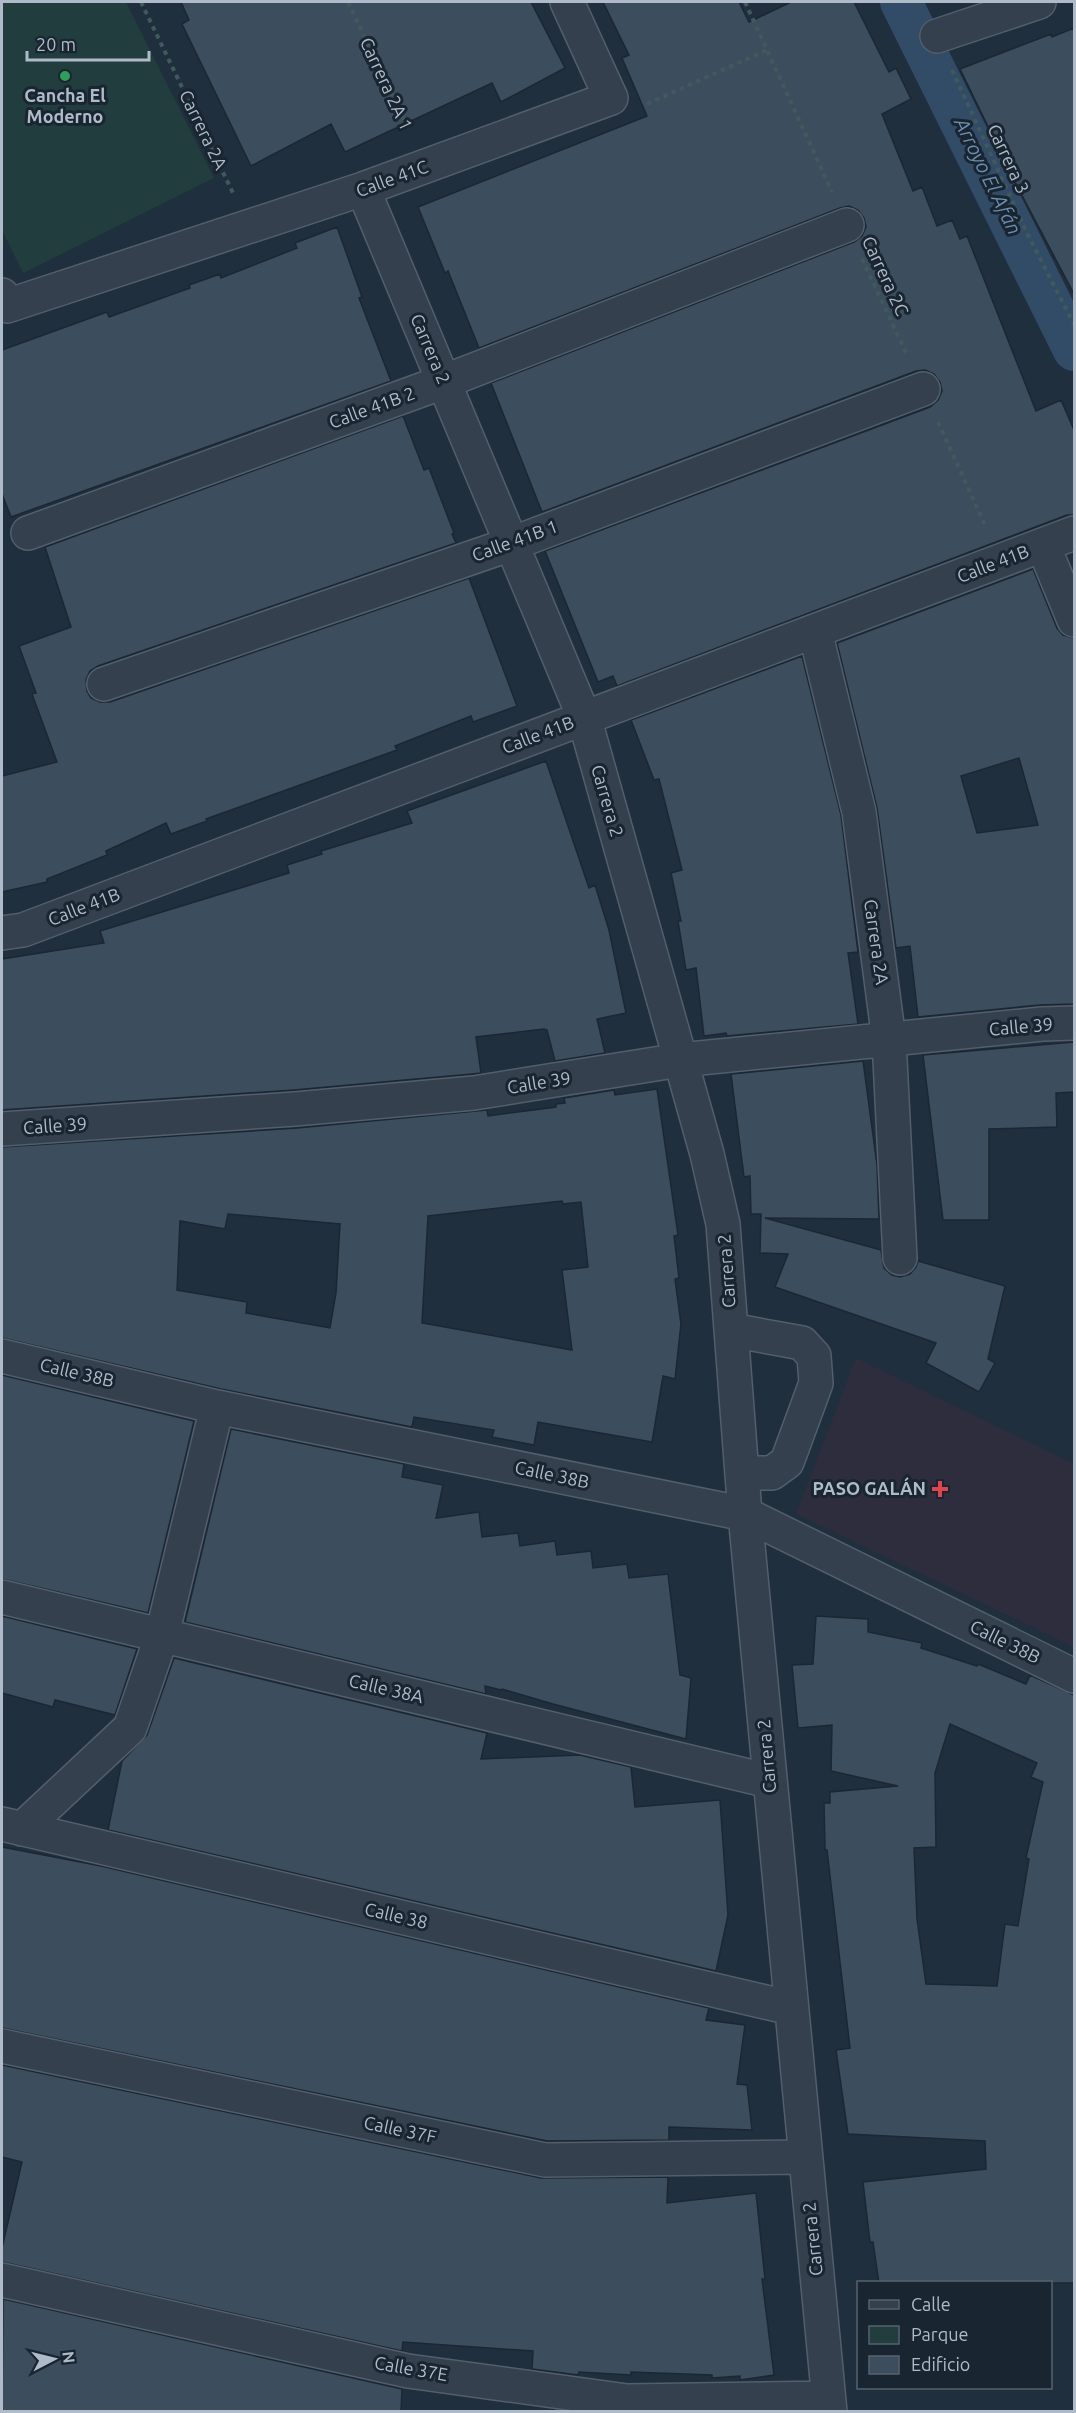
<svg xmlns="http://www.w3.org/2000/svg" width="1076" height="2413" font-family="Ubuntu,sans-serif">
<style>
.medical{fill:#2e2d3e}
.green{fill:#223d3e}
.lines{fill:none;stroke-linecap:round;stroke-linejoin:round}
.canal{stroke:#324b66;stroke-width:42}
.building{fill:#3c4d5d;stroke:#1c2734;stroke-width:1.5;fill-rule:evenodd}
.minor-casing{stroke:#535e6b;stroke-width:36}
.path{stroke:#405a5b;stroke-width:4;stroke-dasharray:4.5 4.5;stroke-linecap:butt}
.minor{stroke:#34404d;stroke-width:33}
.leisure-dot{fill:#2e9e5b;stroke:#1a2532;stroke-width:2}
.health-dot{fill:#e0444e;stroke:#1a2532;stroke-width:2}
.labels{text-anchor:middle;stroke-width:6;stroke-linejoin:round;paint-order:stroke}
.street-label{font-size:18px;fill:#b0bbc9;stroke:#1a2532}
.poi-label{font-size:18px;font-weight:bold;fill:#b0bbc9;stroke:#1a2532}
.water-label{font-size:20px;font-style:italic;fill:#6d8eaf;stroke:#1a2532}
</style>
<rect width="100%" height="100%" fill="#202f3d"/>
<path class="medical" d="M856,1358L1074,1464V1647L796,1514Z"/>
<path class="green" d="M2,2H126L214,178L23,273L2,230Z"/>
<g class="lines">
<path class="canal" d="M901,2L1074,350"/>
</g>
<path class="building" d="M181,2H531L565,68L501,102L492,83L345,152L331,124L251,166L182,24L189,20Z
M603,2H739L749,22L791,2H854L889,72L896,68L911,99L882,114L913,191L922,187L937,226L952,220L960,239L967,236L1036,411L1061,400L1074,430V515H1067L617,686L613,676L598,682L545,551L930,407L938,400L942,391L940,382L934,374L925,370L916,371L542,512L491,383L854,242L862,236L866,227L864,218L858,210L849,206L840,208L479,348L448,271L445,273L418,207L647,116L622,58L629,55Z
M1074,28V294L1017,186L960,69L1051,34L1052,37Z
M337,227L362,297L359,298L391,381L11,517L2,494V350L107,312L109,317L190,288L189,285L220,274L221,278L297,248L295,243Z
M403,416L424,470L429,468L454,533L452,534L456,543L98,666L90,671L86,680L87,691L91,698L100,702H110L469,578L517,706L473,722L471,716L395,746L397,750L206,819L207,821L171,834L166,823L106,851L107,855L47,879V882L2,892V776L57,762L32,694L36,693L19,646L71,627L45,547Z
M1033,569L1057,628L1063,635L1074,638V1004L1040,1005L918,1017L910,946L896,948L877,808L837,643ZM1019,758L1038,825L977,833L961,776Z
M802,656L841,815L858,952L848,953L858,1024L727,1036L726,1033L704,1036L696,968L686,970L678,921H681L671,873L682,870L659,779L654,780L631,720Z
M546,761L589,888L595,885L609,930L626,1013L597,1019L605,1053L555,1061L547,1030L544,1029L476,1037L481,1073L472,1074L294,1090L2,1110V959L104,943L100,931L289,873L287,865L322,854L321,851L412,823L407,811Z
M1074,1042V1092L1056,1093L1057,1127L989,1129V1220H943L923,1055Z
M863,1061L877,1165L879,1219L765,1218L881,1250L884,1268L892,1275L900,1277L910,1274L916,1267L918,1261L1005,1286L988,1359L995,1363L979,1392L926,1363L936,1343L775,1287L788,1254L760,1253L761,1214H751L750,1176L744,1177L731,1074Z
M657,1089L678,1235L674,1236L679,1278L675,1279L681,1324L675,1379L663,1376L652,1442L538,1422L534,1445L492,1437L494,1430L414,1417L412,1427L221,1389L2,1338V1147L297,1128L487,1110L488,1116L556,1107V1104L565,1103L564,1098L614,1090L615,1095ZM562,1201L563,1204L581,1202L588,1267L562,1270L572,1350L422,1323L428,1216ZM228,1214L340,1224L336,1293L330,1328L246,1313L247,1302L177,1290L180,1221L225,1229Z
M2,1375L194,1421L148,1613L2,1579Z
M231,1429L404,1464L402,1477L443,1485L436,1518L479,1512L482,1537L518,1533L520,1546L555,1541L557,1555L591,1551L593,1568L627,1564L629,1578L668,1574L680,1675L691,1678L686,1739L553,1704L502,1689L501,1690L485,1686L486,1694L185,1622Z
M2,1616L137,1649L115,1715L55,1700L53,1707L2,1693Z
M816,1616L868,1619V1632L922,1643L921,1648L977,1666L978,1664L1026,1684L1030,1675L1074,1695V2283H879L873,2242H870L863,2182L986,2169L985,2141L848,2134L836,2050L850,2048L827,1850H825L824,1803H830V1792L898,1786L831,1771L832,1725L798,1728L792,1665L813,1664ZM950,1724L1037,1763L1031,1777L1043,1782L1026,1858L1029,1859L1018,1926L1005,1924L997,1986L926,1984L917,1919L914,1848L936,1847L935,1773Z
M174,1658L487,1733L481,1759L580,1755L631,1767L635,1807L720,1800L728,1915L716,1971L108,1830L122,1761L147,1735Z
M2,1847L101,1866L709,2008L706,2020L745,2025L737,2084L747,2085L752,2130L669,2127V2140L547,2141L2,2028Z
M2,2065L541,2178L668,2177L667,2203L756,2193L765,2279H762L774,2375L740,2380V2376L712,2378V2375L631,2372V2375L579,2372L578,2375L532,2369L533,2351L403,2342L402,2351L2,2262V2248L22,2162L2,2157Z
M3,2299L402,2389L401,2412H2Z"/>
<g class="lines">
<g class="minor-casing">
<path id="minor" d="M937,36L1039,2
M363,189L584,717L707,1154L723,1224L745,1514L830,2412
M2,295L7,306L363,189L611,98L567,2
M28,533L443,382L847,225
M1043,545L1074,620
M815,631L859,812L889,1040L900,1258
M104,684L511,544L923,389
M2,933L23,930L1074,533
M2,1129L295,1109L474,1093L680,1060L1042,1024L1074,1023
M731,1330L802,1343L814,1356L816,1383L787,1462L772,1473H742
M2,1356L217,1407L745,1514L1074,1676
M2,1597L769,1781
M2,1824L791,2008
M22,1829L130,1728L162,1635L217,1407
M2,2046L545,2160L805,2157
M2,2280L408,2371L627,2401L828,2398"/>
</g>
<path class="path" d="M141,2L233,193
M348,2L409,131
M745,2L832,192
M952,70L1028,235L1074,324
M647,104L767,50
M862,259L907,355
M938,422L986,527"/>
<use href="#minor" class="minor"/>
</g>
<circle class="leisure-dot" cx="65" cy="76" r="6"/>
<path class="health-dot" d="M937 1480h6v6h6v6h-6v6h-6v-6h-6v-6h6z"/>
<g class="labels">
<g class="street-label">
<text transform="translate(386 84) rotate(65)" y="6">Carrera 2A 1</text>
<text transform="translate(203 130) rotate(64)" y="6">Carrera 2A</text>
<text transform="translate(1008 159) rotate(65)" y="6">Carrera 3</text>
<text transform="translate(392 179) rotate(-20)" y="6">Calle 41C</text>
<text transform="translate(885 276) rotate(65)" y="6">Carrera 2C</text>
<text transform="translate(430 349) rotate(67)" y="6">Carrera 2</text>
<text transform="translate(372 408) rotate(-20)" y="6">Calle 41B 2</text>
<text transform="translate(515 541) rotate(-20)" y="6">Calle 41B 1</text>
<text transform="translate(993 564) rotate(-21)" y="6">Calle 41B</text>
<text transform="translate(538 735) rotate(-21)" y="6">Calle 41B</text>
<text transform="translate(607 801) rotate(74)" y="6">Carrera 2</text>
<text transform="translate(84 907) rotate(-21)" y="6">Calle 41B</text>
<text transform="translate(876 942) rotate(82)" y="6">Carrera 2A</text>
<text transform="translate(1021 1027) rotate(-5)" y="6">Calle 39</text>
<text transform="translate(539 1083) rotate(-9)" y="6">Calle 39</text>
<text transform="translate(55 1126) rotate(-4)" y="6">Calle 39</text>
<text transform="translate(727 1271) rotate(-94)" y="6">Carrera 2</text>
<text transform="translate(77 1373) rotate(13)" y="6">Calle 38B</text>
<text transform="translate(552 1475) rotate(12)" y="6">Calle 38B</text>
<text transform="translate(1005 1642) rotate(26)" y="6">Calle 38B</text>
<text transform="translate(386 1689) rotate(13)" y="6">Calle 38A</text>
<text transform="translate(767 1756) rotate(-95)" y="6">Carrera 2</text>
<text transform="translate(396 1916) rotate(13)" y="6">Calle 38</text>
<text transform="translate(400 2130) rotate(12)" y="6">Calle 37F</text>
<text transform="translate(813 2239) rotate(-96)" y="6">Carrera 2</text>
<text transform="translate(411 2369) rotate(10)" y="6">Calle 37E</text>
</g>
<g class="poi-label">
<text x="65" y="102">Cancha El<tspan x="65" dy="21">Moderno</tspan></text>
<text x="926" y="1495" text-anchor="end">PASO GALÁN</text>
</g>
<g class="water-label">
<text transform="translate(988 176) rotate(64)" y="7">Arroyo El Afán</text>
</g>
</g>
<rect width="1076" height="2413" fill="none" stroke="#b0bbc9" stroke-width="6"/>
<rect x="857" y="2281" width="195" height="108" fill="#1a2532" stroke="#56616e" stroke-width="1.5"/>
<rect x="869" y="2300" width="30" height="9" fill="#34404d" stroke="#56616e" stroke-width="1.5"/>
<text x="911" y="2311" font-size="18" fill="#b0bbc9">Calle</text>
<rect x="869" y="2326" width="30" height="18" fill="#223d3e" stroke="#56616e" stroke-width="1.5"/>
<text x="911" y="2341" font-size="18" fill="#b0bbc9">Parque</text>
<rect x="869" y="2356" width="30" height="18" fill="#3c4d5d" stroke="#56616e" stroke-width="1.5"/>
<text x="911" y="2371" font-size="18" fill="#b0bbc9">Edificio</text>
<g transform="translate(54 2359) rotate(83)" stroke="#1a2532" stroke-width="4.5" paint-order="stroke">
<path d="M0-4.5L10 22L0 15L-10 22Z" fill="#b0bbc9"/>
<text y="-9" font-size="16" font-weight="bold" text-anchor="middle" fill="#b0bbc9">N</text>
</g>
<path d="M27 51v9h122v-9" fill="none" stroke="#b0bbc9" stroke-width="3"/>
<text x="36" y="51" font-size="18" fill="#b0bbc9" stroke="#1a2532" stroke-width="4.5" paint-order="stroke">20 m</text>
</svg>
